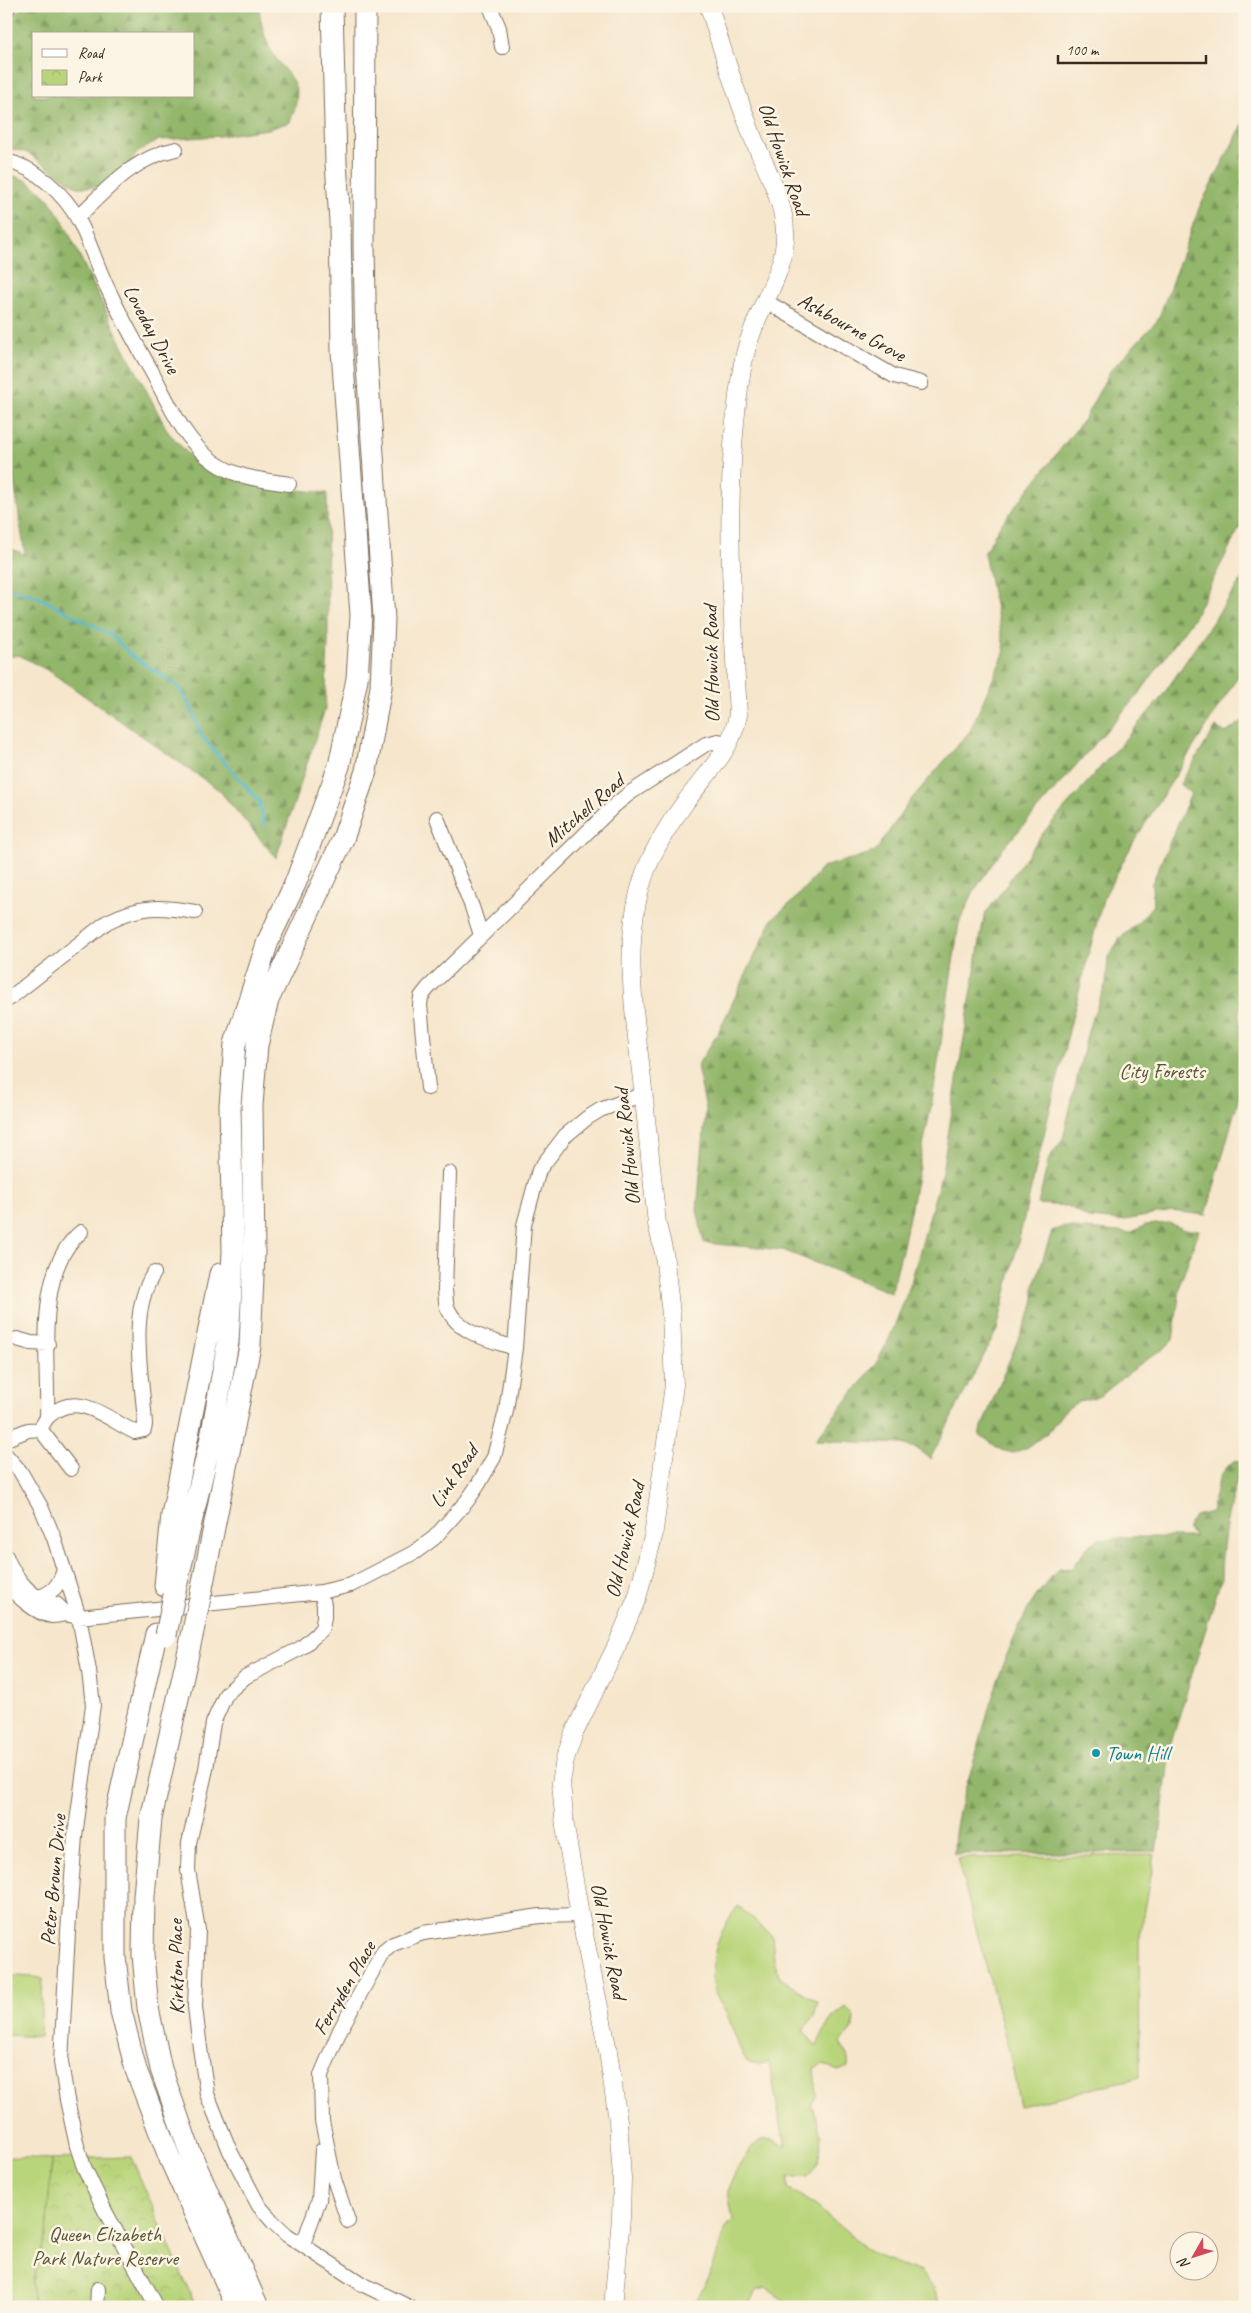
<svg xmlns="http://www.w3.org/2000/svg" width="1251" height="2313" font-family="Caveat,sans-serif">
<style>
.grass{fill:#b9d57b;stroke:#7a804c}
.forest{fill:url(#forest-firs);stroke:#667044;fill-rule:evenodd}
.park{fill:url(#park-crowns);stroke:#7a804c}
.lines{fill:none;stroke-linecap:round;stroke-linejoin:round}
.stream{stroke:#4eb7cc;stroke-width:3}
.minor-casing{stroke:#7c6c5b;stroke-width:16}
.major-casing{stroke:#7c6c5b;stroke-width:19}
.highway-casing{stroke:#7c6c5b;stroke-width:23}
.minor{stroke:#fff;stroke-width:14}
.major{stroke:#fff;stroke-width:18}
.highway{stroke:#fff;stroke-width:21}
.highway-bridge-casing{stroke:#7c6c5b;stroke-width:23;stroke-linecap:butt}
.highway-bridge{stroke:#fff;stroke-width:21}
.culture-dot{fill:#0f9aa8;stroke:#fcf5e5;stroke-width:2}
.labels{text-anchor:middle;stroke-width:5;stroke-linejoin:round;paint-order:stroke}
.street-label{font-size:21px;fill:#3b2a1e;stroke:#fcf5e5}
.park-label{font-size:21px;fill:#5a5535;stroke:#fcf5e5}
.culture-label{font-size:21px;fill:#0d838f;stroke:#fcf5e5;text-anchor:start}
</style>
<defs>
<pattern id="forest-firs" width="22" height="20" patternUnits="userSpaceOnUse" patternTransform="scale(1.25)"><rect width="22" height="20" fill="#92b66b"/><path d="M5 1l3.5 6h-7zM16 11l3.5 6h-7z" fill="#789457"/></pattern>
<pattern id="park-crowns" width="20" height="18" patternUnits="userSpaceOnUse" patternTransform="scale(1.25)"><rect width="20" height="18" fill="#b9d57b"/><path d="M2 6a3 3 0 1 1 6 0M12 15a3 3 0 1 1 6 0" fill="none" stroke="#a0b76a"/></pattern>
</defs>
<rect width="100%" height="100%" fill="#fcf5e5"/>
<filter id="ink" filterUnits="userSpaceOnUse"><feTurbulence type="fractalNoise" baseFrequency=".02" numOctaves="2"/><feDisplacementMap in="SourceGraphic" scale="10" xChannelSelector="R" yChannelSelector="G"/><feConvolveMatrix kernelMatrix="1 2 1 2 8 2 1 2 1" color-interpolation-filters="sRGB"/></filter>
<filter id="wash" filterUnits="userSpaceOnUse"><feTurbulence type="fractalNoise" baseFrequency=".0096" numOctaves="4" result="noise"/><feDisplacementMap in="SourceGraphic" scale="20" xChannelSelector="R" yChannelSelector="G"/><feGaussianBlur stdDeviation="1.12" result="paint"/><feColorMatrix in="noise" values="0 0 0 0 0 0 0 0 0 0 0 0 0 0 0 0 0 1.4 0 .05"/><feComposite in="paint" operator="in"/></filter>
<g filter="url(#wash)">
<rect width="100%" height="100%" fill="#f6e6cc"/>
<path class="grass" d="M1155,1855L1139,1942L1140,2077L1020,2106L1009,2051L957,1858Z
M738,1906L772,1936L774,1960L780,1978L818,2002L814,2016L803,2030L816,2046L831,2019L846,2007L854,2016L853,2028L841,2042L848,2059V2067L838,2071L823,2064L814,2068L816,2096L811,2104C822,2130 827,2154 808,2177H788V2188L816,2206L872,2254L920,2272L934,2287L940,2307H794L766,2288L756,2291L747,2307H691C703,2292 710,2275 716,2258C721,2243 721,2231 733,2220C732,2211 728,2198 729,2189C732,2176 751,2142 764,2140C773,2138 778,2143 785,2146L769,2062L759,2064L747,2062C738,2048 735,2034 729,2019C725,2009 716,1999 714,1989C708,1959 720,1929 738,1906Z
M6,1975L43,1978L40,2037L6,2035Z
M6,2157L52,2159L46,2236L32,2282L33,2307H6Z"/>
<path class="forest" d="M26,6H259C260,22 265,41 273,54C293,84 305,84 290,122L268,129L219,136L159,140L138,152L127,166L100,187H77L28,153L6,147V18ZM34,34H194V96H34Z
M1245,120V517L1194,617L1141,691L1001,851L974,891L959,923L932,1102L903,1246L891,1293L783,1250L704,1243L697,1210L706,1109L697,1066L718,1033L773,918L791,903L823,867L875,852L909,802L970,731L1005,651L984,554L999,527L1085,418L1110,371L1158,320L1200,206Z
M6,173L28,181L48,198L63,221L116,332L168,432L201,468L258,486L327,493L328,643L325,709L276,858L219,790L49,671L19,655L6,657V546L25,555L6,428Z
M1245,574V665L1133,843L1103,899L1073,1014L997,1330L930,1459L916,1448L902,1444L815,1440L876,1364L890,1337L910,1286L942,1172L984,916L1043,833L1161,698Z
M1245,719V981L1239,1014L1242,1039L1245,1047V1075L1206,1215L1172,1211L1120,1221L1088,1218L1068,1206L1038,1204L1049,1158L1063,1139L1089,1027L1106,983L1108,957L1121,937L1138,923L1153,905L1152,883L1191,794L1180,784L1216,727L1226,733Z
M1169,1223L1185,1230H1199L1181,1281L1173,1340L1164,1349L1149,1357L1100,1396L1079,1401L1065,1410L1048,1432L1028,1447L1013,1453L1001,1450L979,1434L1019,1337L1034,1305V1286L1052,1231L1063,1227L1130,1233L1146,1225Z
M1237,1460L1241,1464C1239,1475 1236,1484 1233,1494C1226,1522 1221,1551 1221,1579L1171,1743L1157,1852L954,1854C953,1823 965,1790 974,1761C990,1706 1004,1648 1034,1599C1041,1589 1050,1579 1058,1569L1072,1568L1086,1548L1099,1538L1111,1540L1123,1537H1195L1187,1529L1195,1516L1211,1512C1216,1493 1217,1469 1237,1460Z"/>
<path class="park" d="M131,2157L196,2307H33L32,2283L46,2236L52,2159Z"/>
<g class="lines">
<path class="stream" d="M6,587L38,597L111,635L131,655L179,687L194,714L202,737L259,801L264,825"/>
</g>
</g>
<g filter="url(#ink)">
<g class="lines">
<g class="minor-casing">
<path id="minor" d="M490,6L499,28L502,47
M6,9L9,6
M6,161C36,167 64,194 78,219C89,240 96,264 106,285C120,315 136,344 152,372C169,403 184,441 214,462C236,478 263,480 289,484
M77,218C107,189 133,158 176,149
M765,301L894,376L921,383
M437,818L472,907L481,935
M6,1001L107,922C140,905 160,906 195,912
M428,1088L420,1005L421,997L428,988L615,805L630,793L706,744L718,741L729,744
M449,1173L445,1290C446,1296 445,1304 448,1309C459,1334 491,1340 515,1348
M17,1339L31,1343L48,1344
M47,1417C49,1362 34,1270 81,1232
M40,1429C43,1425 45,1419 49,1416C78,1389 108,1420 135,1432L144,1430L145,1425C143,1379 127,1313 154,1273
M6,1439L28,1430L40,1429L71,1469
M6,1455L20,1471L41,1507L54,1538L79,1617L89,1671L93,1705L75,1836L68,1932L61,2062L67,2100L77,2146L84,2167L105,2211L157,2307
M6,1556C12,1572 25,1591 41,1599C45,1601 52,1601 56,1604C67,1613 62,1614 79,1617L321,1592L351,1585L415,1552L434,1538L467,1501L478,1485L494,1457L506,1411L515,1348L524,1225L539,1170L565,1136L587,1118L600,1110L644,1094
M6,1582C15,1595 36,1614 52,1616C56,1616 61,1615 65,1614
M321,1592L324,1605V1618L322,1628L316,1635L301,1648L245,1677L226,1694L213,1723L206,1769L189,1843L188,1870L198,1930L195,2007L200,2048L207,2094L230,2151L259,2206L273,2222L287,2235L362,2284L409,2307
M39,1597C54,1592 59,1585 64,1570
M348,2221L334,2179L322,2121L321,2075L340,2030L383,1952L393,1944L423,1933L540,1916L580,1915
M303,2244L319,2200L322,2150
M97,2307L98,2289"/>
</g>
<g class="major-casing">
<path id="major" d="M613,2307L621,2218L622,2178L618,2121L608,2051L580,1915L565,1827L561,1783L565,1759L574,1733L617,1645L637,1598L653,1537L674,1385L671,1314L664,1253L657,1224C652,1176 647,1128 642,1080C634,1010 621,937 646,870C655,847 669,824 684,804C705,775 732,751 738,715C732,601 723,488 741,375C743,362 746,347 751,335C762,301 787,268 785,232C784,199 764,165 752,135C736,93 722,50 709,6"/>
</g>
<g class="highway-casing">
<path id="highway" d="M165,1586L172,1515L220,1274
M201,1593L250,1346L254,1253L252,1105L257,1045L268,1000L343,839L366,771L381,687L384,619L366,350L364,245L365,6
M174,1595L211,1438L228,1342L233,1252L230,1105L235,1044L268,941L295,884L339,766L357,679L361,615L342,351L340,221L336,163L332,6
M156,1634L115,1818V1957L121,2011L136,2070L170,2159L237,2307
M192,1636L151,1819L144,1896L143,1955L148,2008L161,2069L190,2152L258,2307"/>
</g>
<use href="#minor" class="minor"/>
<use href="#major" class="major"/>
<use href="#highway" class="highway"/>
<g class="highway-bridge-casing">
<path id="highway-bridge" d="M166,1635L174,1595
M192,1636L201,1593"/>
</g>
<use href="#highway-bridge" class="highway-bridge"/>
</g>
</g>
<circle class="culture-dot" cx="1096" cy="1753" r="5"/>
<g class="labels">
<g class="street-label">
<text transform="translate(784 159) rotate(71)" y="7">Old Howick Road</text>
<text transform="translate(852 327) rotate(29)" y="7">Ashbourne Grove</text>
<text transform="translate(152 329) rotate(62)" y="7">Loveday Drive</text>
<text transform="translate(711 664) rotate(-91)" y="7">Old Howick Road</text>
<text transform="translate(584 810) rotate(-41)" y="7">Mitchell Road</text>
<text transform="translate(627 1147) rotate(-96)" y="7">Old Howick Road</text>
<text transform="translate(454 1476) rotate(-56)" y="7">Link Road</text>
<text transform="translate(625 1540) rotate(-77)" y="7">Old Howick Road</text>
<text transform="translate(53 1880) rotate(-85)" y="7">Peter Brown Drive</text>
<text transform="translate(609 1941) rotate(79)" y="7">Old Howick Road</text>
<text transform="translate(176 1967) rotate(-91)" y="7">Kirkton Place</text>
<text transform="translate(344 1988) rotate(-60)" y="7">Ferryden Place</text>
</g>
<g class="park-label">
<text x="1162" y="1078">City Forests</text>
<text x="105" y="2241">Queen Elizabeth<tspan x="105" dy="24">Park Nature Reserve</tspan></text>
</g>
<g class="culture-label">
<text x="1106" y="1760">Town Hill</text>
</g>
</g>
<rect width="1251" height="2313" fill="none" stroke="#fcf5e5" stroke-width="25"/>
<rect x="32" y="32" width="162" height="65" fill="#fcf5e5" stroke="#afa495"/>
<rect x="42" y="49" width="25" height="8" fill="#ffffff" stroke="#afa495"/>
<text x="78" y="58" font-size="15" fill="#3b2a1e">Road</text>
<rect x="42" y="70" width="25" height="15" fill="url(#park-crowns)" stroke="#afa495"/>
<text x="78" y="82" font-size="15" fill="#3b2a1e">Park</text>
<g transform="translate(1194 2256) rotate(231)"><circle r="24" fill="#fcf5e5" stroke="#afa495"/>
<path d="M0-4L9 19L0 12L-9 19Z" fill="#d1495b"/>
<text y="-8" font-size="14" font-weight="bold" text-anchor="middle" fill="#3b2a1e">N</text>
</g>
<path d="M1058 55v8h148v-8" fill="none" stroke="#3b2a1e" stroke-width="2.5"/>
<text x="1066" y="55" font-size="15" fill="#3b2a1e" stroke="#fcf5e5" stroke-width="4" paint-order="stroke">100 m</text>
</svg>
